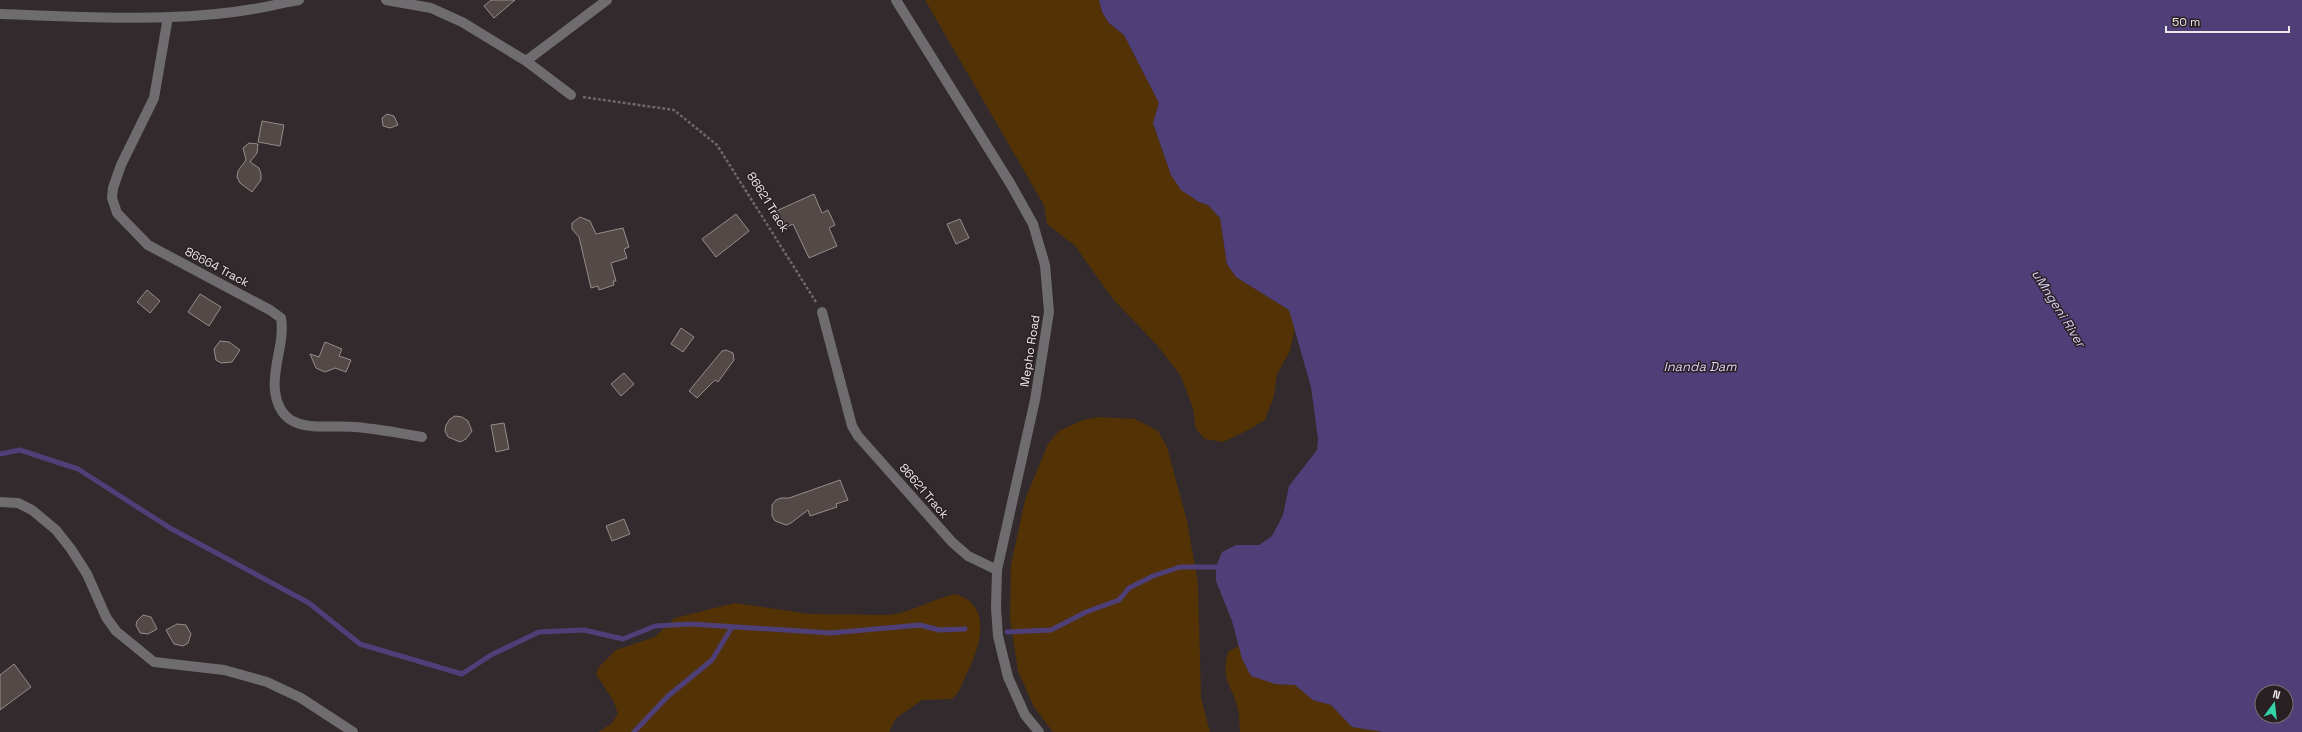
<svg xmlns="http://www.w3.org/2000/svg" width="2302" height="732" font-family="'Space Grotesk',sans-serif">
<style>
.green{fill:#533306}
.water{fill:#4f3f79;fill-rule:evenodd}
.lines{fill:none;stroke-linecap:round;stroke-linejoin:round}
.stream{stroke:#4f3f79;stroke-width:5}
.building{fill:#534a48;stroke:#968d8b}
.path{stroke:#6e6768;stroke-width:2.5;stroke-dasharray:3 2;stroke-linecap:butt}
.minor{stroke:#6f6c6f;stroke-width:10}
.labels{text-anchor:middle;stroke-width:3;stroke-linejoin:round;paint-order:stroke}
.street-label{font-size:12px;fill:#ece7e8;stroke:#282022}
.water-label{font-size:13px;font-style:italic;fill:#d9d1f6;stroke:#282022}
</style>
<rect width="100%" height="100%" fill="#322a2c"/>
<path class="green" d="M925,0H1099L1102,12L1109,23L1124,35L1159,103L1153,123L1171,175L1199,202L1208,205L1220,218L1227,264L1236,277L1289,310L1295,328L1290,351L1277,374L1274,396L1265,420L1246,431L1223,442L1205,439L1196,429L1193,408L1181,376L1156,344L1113,299L1075,246L1047,224L1044,205Z
M1099,417L1135,419L1158,431L1167,447L1187,521L1198,584L1201,698L1210,732H1053L1034,707L1018,671L1010,618L1011,565L1025,500L1048,444L1059,431L1083,420Z
M955,594C994,605 980,648 966,675C962,684 959,693 952,699L922,700L896,718L889,732H598L611,724L618,714L614,702L596,674L599,667L616,650L655,637L675,618L735,603L810,614L890,615C912,612 933,599 955,594Z
M1240,645L1242,659L1275,684L1295,685L1313,700L1331,705L1352,727L1383,732H1240C1239,725 1240,717 1238,710C1233,684 1220,683 1228,652Z"/>
<path class="water" d="M1099,0H2302V732H1383L1352,727L1331,705L1313,700L1295,685L1275,684L1251,676L1242,659L1232,621L1216,581V567L1222,552L1236,545H1259L1272,536L1283,515L1289,486L1317,450L1318,439L1311,387L1289,310L1236,277L1227,264L1220,218L1208,205L1199,202L1181,190L1171,175L1153,123L1159,103L1124,35L1109,23L1102,12ZM2262,692H2286V716H2262Z"/>
<g class="lines">
<path class="stream" d="M0,454L20,450L78,469L170,528L309,603L360,644L462,674L491,655L539,632L584,630L623,639L655,626L690,624L831,633L920,625L939,630L965,629
M1007,632L1051,630L1086,612L1119,600L1129,588L1153,576L1180,567H1216
M634,732L668,696L712,660L732,627"/>
</g>
<path class="building" d="M491,0H515L494,18L484,6Z
M387,114L394,116L398,125L390,128L383,126L382,118Z
M262,121L284,125L280,146L258,142Z
M249,143L258,144L257,153L250,162L259,168L261,174V180L252,192L240,183L237,177L238,171L246,160L243,148Z
M814,194L822,213L828,210L835,225L829,228L837,246L809,258L793,224L782,229L774,212Z
M736,214L749,231L716,257L702,239Z
M580,217L590,221L596,234L623,228L629,247L624,249L627,258L611,263L616,281H613L614,285L599,290L598,286L591,288L579,237L572,229V223Z
M960,219L969,238L956,244L947,224Z
M147,290L160,301L150,313L137,302Z
M200,294L221,307L209,326L188,312Z
M681,328L694,337L683,352L671,344Z
M220,341L229,342L240,350L232,362L221,363L216,360L214,349Z
M325,342L342,349L339,356L351,360L346,372L335,368L325,372L316,368L310,354L319,357Z
M726,350L733,353L734,360L718,382L715,380L697,398L689,391L722,351Z
M624,373L634,384L621,396L611,384Z
M455,416L462,417L468,421L472,431L466,439L460,442L448,437L445,431L446,425L450,419Z
M504,423L509,449L496,452L491,425Z
M840,480L848,500L836,504L837,507L810,516L808,510L791,523L786,525L775,521L772,516V505L776,500L781,498H789Z
M624,519L630,534L612,541L606,526Z
M143,615L151,617L157,629L148,634L140,633L136,625L137,621Z
M177,624L186,625L191,634L188,643L183,646L174,644L166,630Z
M14,664L31,687L0,710V675Z"/>
<g class="lines">
<path class="path" d="M583,97L674,110L717,145L816,302"/>
<path class="minor" d="M386,0L431,8L462,22L526,61L571,95
M896,0L1010,183L1033,224L1045,265L1049,312L1035,400L997,570L996,608L998,636L1008,677L1025,715L1039,732
M288,2L299,0
M0,14C95,17 194,25 288,2L290,0
M168,17L154,98L121,165L113,188L112,198L117,213L148,245L270,310L281,318C285,343 272,367 275,391C281,437 322,424 355,427C378,429 400,433 422,437
M526,61L607,0
M822,312L852,426L858,436L952,542L968,556L997,570
M0,502L18,503L32,510L56,530L71,549L87,574L106,617L116,631L154,662L224,670L267,682L301,698L353,732"/>
</g>
<g class="labels">
<g class="street-label">
<text transform="translate(768 202) rotate(58)" y="4">86621 Track</text>
<text transform="translate(217 267) rotate(28)" y="4">86664 Track</text>
<text transform="translate(1030 351) rotate(-81)" y="4">Mepho Road</text>
<text transform="translate(924 491) rotate(49)" y="4">86621 Track</text>
</g>
<g class="water-label">
<text transform="translate(2059 308) rotate(58)" y="5">uMngeni River</text>
<text x="1700" y="371">Inanda Dam</text>
</g>
</g>
<g transform="translate(2274 704) rotate(15)"><circle r="19" fill="#282022" stroke="#767071"/>
<path d="M0-3L7 15L0 10L-7 15Z" fill="#34d4a8"/>
<text y="-6" font-size="11" font-weight="bold" text-anchor="middle" fill="#ece7e8">N</text>
</g>
<path d="M2166 26v6h123v-6" fill="none" stroke="#ece7e8" stroke-width="2"/>
<text x="2172" y="26" font-size="12" fill="#ece7e8" stroke="#282022" stroke-width="3" paint-order="stroke">50 m</text>
</svg>
